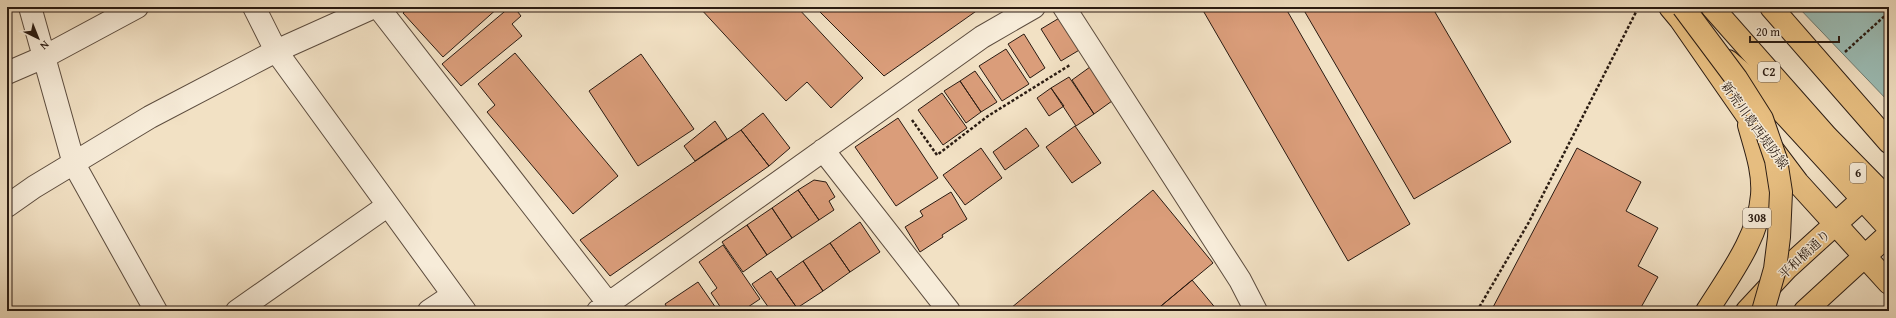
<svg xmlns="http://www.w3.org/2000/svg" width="1896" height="318" font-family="'Gentium Book Plus','Noto Serif JP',serif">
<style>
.water{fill:#9bbdb6;stroke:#6e7c74}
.building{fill:#da9d7a;stroke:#2a1b12}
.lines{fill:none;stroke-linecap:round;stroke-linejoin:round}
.minor-casing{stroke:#5c4c3e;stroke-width:24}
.major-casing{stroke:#2a1b12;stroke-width:24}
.highway-casing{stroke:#2a1b12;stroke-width:24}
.path{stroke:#2a1b12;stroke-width:2.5;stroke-dasharray:3 2;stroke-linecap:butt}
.minor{stroke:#f7ecd9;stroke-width:22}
.major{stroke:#e9c082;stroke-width:22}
.highway{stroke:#e9c082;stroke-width:22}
.highway-bridge-casing{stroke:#2a1b12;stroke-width:24;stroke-linecap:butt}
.highway-bridge{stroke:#e9c082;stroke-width:22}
.labels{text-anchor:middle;stroke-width:3;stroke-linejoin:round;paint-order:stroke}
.shield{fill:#f7ecd9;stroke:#685a4e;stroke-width:1}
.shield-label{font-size:12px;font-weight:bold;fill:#2a1b12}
.street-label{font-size:13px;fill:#2a1b12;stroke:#f7ecd9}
</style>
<rect width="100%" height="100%" fill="#f2e1c4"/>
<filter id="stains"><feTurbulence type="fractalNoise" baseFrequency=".005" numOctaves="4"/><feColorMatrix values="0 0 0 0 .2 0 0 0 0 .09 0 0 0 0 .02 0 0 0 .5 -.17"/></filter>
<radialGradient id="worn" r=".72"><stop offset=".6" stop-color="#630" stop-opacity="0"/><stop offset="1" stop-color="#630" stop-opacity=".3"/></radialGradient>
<path class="water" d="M1798,7H1889V102Z"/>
<path class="building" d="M410,7H499L443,57L403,13Z
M510,7H514L521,16L512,24L522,36L461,86L442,64Z
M699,7H797L863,78L831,108L807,82L786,101Z
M815,7H982L884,76Z
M1201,7H1285L1410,224L1348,261Z
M1302,7H1432L1511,142L1414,199Z
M1061,17L1081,49L1061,61L1041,29Z
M1024,34L1045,68L1030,78L1008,44Z
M1006,49L1029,84L1002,101L979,66Z
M515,53L618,176L573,214L487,112L495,105L478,84Z
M641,54L694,129L638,166L589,91Z
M1090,67L1112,101L1094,114L1072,80Z
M975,71L997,102L981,112L960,81Z
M1069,77L1094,114L1076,126L1051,88Z
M960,81L981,112L966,123L944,91Z
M1051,88L1064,106L1049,116L1037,98Z
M942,93L967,128L943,145L918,110Z
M763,113L790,148L769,166L741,130Z
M898,118L938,178L896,206L855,147Z
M715,121L727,139L695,161L684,146Z
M1075,126L1101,163L1072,183L1046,147Z
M1026,128L1039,146L1005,170L993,152Z
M741,130L769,166L610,276L580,240Z
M981,148L1002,178L965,205L943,175Z
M1577,148L1641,182L1626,211L1658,228L1638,266L1658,277L1639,311H1491Z
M814,180L826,182L835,197L829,201L834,210L819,220L798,190Z
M798,190L819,220L792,238L772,208Z
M1153,190L1213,263L1155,311H1014L1011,308Z
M951,192L967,219L942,235L943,237L920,252L905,227L923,216L920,211Z
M772,208L792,238L767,255L747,225Z
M860,222L880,252L850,272L830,243Z
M747,225L767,255L743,272L722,242Z
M830,243L850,272L823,291L803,261Z
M723,245L760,299L742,311H723L711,293L717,288L699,262Z
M803,261L823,291L797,308L777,279Z
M771,271L797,308L793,311H771L752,284Z
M1192,280L1218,311H1155Z
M698,282L718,311H669L665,304Z"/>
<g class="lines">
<g class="minor-casing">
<path id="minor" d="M30,7L74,164L156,311
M254,7L276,51L465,311
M378,7L608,303
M1064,7L1240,280L1256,311
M7,73L44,57L137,7
M823,150L949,311
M7,206L34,187L150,117L276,51L374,7
M237,311L387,206
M429,311L453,295
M598,311L982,37L1034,7"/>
</g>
<g class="major-casing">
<path id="major" d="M1670,7L1680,19L1746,114L1798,183L1889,283
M1728,61L1766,94L1889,228
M1707,311C1729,276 1759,237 1762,195C1764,171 1755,147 1749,125
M1747,311L1787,268L1863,199
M1805,311L1889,234"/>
</g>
<g class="highway-casing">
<path id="highway" d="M1712,7L1827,137L1889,200
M1771,7L1889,142"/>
</g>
<path class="path" d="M1845,52L1889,12
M912,120L937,155L988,116L1070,65
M1477,311L1529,222L1636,12"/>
<use href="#minor" class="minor"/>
<use href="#major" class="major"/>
<use href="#highway" class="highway"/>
<g class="highway-bridge-casing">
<path id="highway-bridge" d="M1683,7L1736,78L1762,119L1776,160L1781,192L1779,237L1775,269L1763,311"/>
</g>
<use href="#highway-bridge" class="highway-bridge"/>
</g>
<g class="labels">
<g class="shield">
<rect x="1758" y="62" width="22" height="20" rx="3"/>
<rect x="1850" y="163" width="16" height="20" rx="3"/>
<rect x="1743" y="208" width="28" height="20" rx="3"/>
</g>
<g class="shield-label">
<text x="1769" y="76">C2</text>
<text x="1858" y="177">6</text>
<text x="1757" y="222">308</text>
</g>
<g class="street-label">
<text transform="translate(1755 125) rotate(54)" y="5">新荒川葛西堤防線</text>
<text transform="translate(1804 254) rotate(-43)" y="5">平和橋通り</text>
</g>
</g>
<rect width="1896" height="318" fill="none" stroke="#f2e1c4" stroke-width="24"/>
<rect x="8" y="8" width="1880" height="302" fill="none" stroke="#2a1b12" stroke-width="2"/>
<rect x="12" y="12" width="1872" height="294" fill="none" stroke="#2a1b12"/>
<g transform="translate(38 38) rotate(137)" stroke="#f7ecd9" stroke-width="3" paint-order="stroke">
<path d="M0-3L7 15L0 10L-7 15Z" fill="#2a1b12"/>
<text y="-6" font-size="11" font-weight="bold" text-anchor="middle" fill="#2a1b12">N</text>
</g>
<path d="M1750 36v6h89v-6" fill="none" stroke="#2a1b12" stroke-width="2"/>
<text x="1756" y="36" font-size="12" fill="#2a1b12" stroke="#f7ecd9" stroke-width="3" paint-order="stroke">20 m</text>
<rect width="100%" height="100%" filter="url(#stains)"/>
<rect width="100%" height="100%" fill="url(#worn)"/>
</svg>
